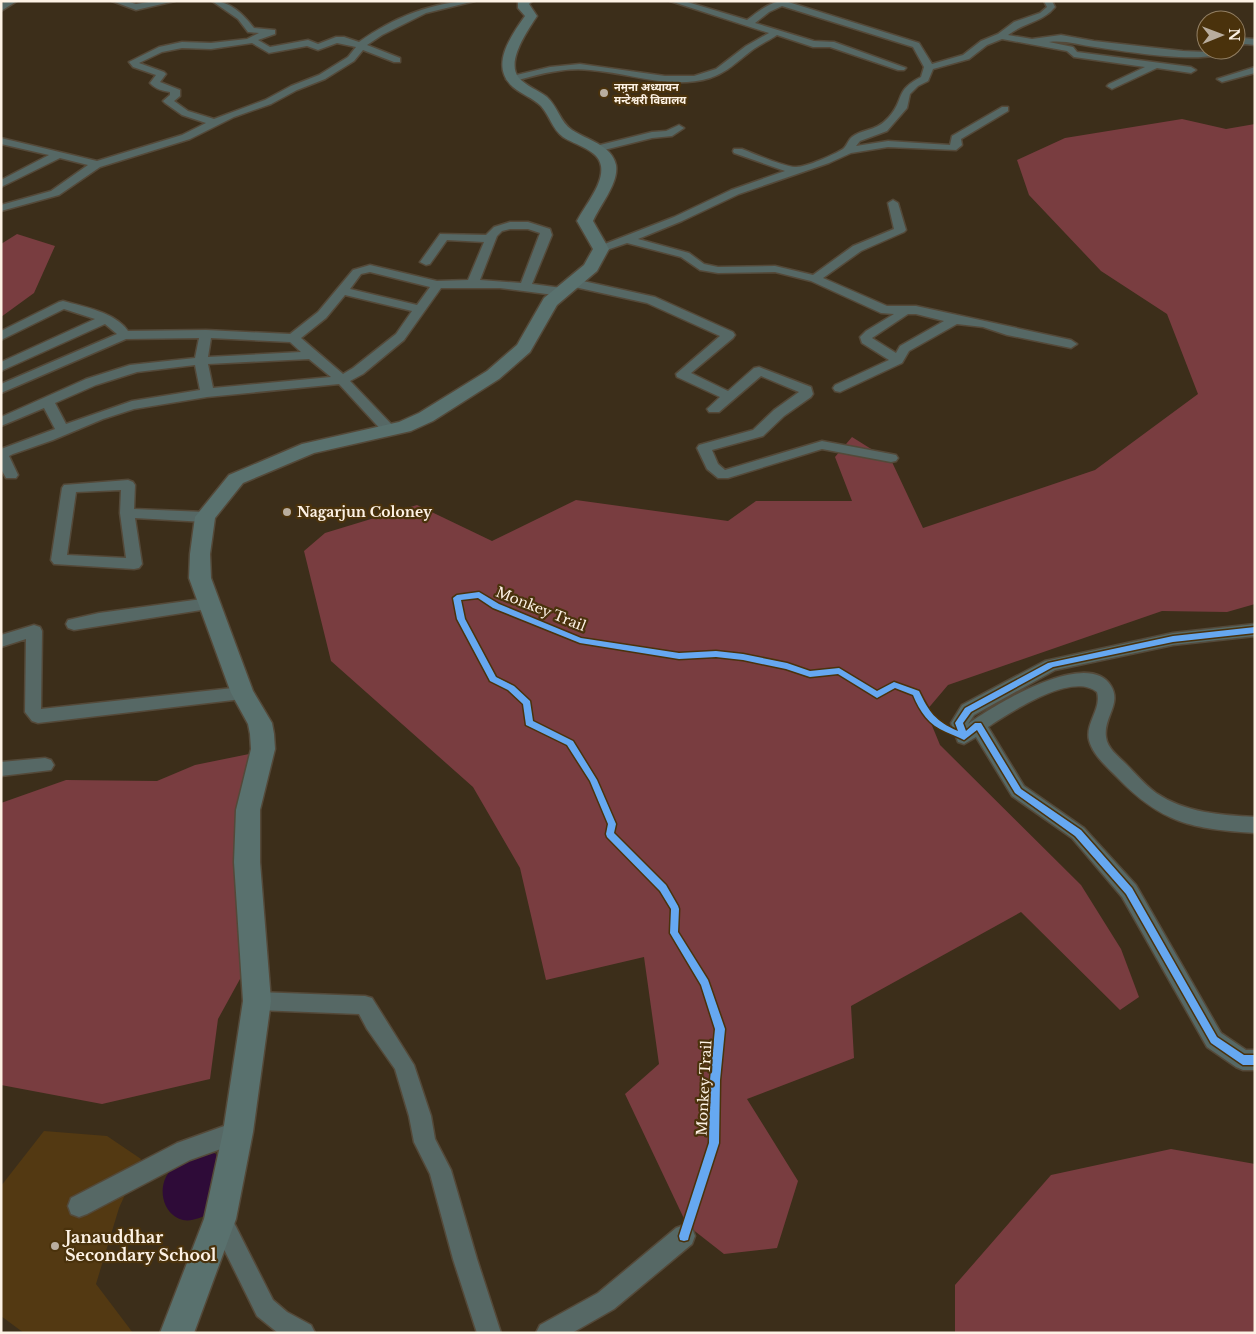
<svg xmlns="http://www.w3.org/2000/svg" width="1256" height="1334" font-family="'Libre Baskerville','Noto Sans Devanagari',serif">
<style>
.built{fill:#533912}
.green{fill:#793d40}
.water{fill:#2e0b38}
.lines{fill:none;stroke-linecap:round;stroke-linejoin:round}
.minor-casing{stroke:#544939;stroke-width:3}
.secondary-casing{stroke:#544939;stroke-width:3}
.minor{fill:#566865;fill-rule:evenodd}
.secondary{fill:#59716e;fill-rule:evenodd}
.cycleway-casing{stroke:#4a320c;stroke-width:3}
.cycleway{fill:#66a8f1;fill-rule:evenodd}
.poi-dot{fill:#b9ad9e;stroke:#4a320c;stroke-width:2}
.labels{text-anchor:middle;stroke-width:4.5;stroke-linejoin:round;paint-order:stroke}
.far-poi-label{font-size:11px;font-weight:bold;fill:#fdf2e5;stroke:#4a320c;text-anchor:start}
.poi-label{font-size:14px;font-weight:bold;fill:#fdf2e5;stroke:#4a320c;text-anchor:start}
.street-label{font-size:14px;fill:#fdf2e5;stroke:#4a320c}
.near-poi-label{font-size:16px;font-weight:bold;fill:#fdf2e5;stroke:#4a320c;text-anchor:start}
</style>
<rect width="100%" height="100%" fill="#3c2e1a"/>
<path class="built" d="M44,1131L107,1136L141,1159L119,1208L96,1284L133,1333H24L1,1316V1186Z"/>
<path class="green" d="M1182,119L1226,129L1255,124V604L1227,612L1162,611L948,685L926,711L940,745L1081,885L1121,949L1139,997L1120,1010L1021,912L851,1006L854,1058L747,1099L798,1181L777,1248L724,1254L687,1225L625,1094L659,1064L644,957L546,980L520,868L473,787L331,661L304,551L325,533L417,505L492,541L576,500L728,521L756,501H852L835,457L852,437L892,462L923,528L1095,470L1198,394L1167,314L1101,271L1029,195L1017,160L1065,138Z
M17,234L55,246L34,293L1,317V244Z
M254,753L251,959L218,1019L210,1079L102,1104L1,1085V803L66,780L157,781L195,765Z
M1171,1149L1255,1164V1333H955V1285L1051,1175Z"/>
<path class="water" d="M200,1152L214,1153L223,1159L209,1214C201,1217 192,1222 183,1220C162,1215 156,1185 171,1170C178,1162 192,1157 200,1152Z"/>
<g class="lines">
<g class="minor-casing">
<path id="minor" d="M6,1H17L1,11V4Z
M112,1H126L136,4L155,1H175L136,10Z
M212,1C230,1 243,14 254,28L275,30V34L258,40L270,47L308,40L318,44L336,37H344L359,42C393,18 433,1 475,1L426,13L382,35L367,45L400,58V62H394L363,50L354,61L325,79L297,90L271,104L234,117L190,139L100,167L59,195L1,211V205L51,191L88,165L60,158L1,187V180L49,155L1,144V138L97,161L182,135L206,123L182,115L165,103L163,101L170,95V92C163,91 155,89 150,83L156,75L133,67L129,62L159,47L182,42L211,43L247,39L259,33L248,32L238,19ZM252,43L269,53L307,46L318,50L337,43L356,47L348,57L319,75L291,86L265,100L214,119L188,111L174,101L180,96V90L160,82L166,74L164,72L139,63L162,52L182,48L211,49Z
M670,1H684L747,20C758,12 770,1 785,1L919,43L932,64L963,55L981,41L998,34L1014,22L1040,13L1047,7L1044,1H1052L1055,7C1043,22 1023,23 1008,35L1032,39L1061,35L1094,41L1183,51L1206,52L1230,50C1210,66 1122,51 1095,47C1079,45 1065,40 1049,42L1073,47L1077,52L1191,67L1196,70L1191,73L1157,68L1112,89L1107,86L1109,84L1145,67L1074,57L1067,51L1002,39L987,45L969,59L933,69L928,81L918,86L910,94L907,108L887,131L860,141L856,146L888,141L950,145L952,136L1002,107H1008V111L961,139L962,145L956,150L888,147L851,153L829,163L739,194L682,221L638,239L689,253L704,264L718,267L775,266L813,275L853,246L894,229L888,203L893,200L898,203L906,230L904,232L861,251L823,278L887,306H916L1071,340L1077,344L1071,348L1007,335L983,327L957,324L909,351L902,363L840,392L835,391L833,388L835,385L889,360L862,343L860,337L866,331L894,314L881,313L811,281L775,272L718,273L700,270L681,257L627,243L601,252L595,249L597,247L674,217L731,190L785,171L734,153L733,151L734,149H742C752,153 787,168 796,167C807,167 833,155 843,149C847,146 848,140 852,137C864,128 876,132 889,117C905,99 894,91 921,77L924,67L913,47L782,6L769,12L755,23L814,41L834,42L906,68L904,70H898L830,47H813L777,35C768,41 759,45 751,51C738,61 726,73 710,78C670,90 630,73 590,70C563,67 537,75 511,82L506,79L508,77L550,67L580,64L665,76H694L716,69L746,46L769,33ZM908,314H916L944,321L900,346L896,353L872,338Z
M1243,38L1255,39V45L1245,44L1236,48V41Z
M1255,67V73L1222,82L1217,79Z
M679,125L684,128L672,136L652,138L596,152L591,149L592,147L652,132L666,131Z
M510,222H528L550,229L552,235L532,284L562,288L568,292L562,296L500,288H441L404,340L363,374L350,381L395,428L397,431L395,434H385L339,384L207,397L134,409L103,419L53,440L13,454L9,456L18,475L16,478H6L1,469V449L55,429L44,408L1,426V417L86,379L130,365L195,358L199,338L126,339L1,393V384L117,334L105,324L1,371V362L95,319L64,309L1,340V331L59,302L63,301C84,307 115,312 128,331L206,330L290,334L318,312L353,270L370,265L437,281L468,280L484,242L447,240L430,264L426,265L420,262L440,234L486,235L494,227ZM510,229H528L540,233L521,283L480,280L497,236L502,231ZM370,272L430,287L417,305L350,289L361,274ZM345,295L412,311L396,334L353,368L343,374L301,338L326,318ZM211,338L290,342L301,352L208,357ZM309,359L331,377L213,388L208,364ZM195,365L200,390L132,401L66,424L55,403L96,385L137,372Z
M574,279L655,297L733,332L735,335L733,338L691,373L728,391L754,368L759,367L811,387L813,394L811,397L784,416L763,436L712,450L718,464L725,470L822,441L891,454L896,455L898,458L896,461L891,462L822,449L728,478H718L707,469L697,448L699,445L753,430L774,410L799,392L761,376L719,412H709L707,409L720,397L677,377L676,374L720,336L647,303L570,286L568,283L570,280Z
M128,480L133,482L135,485L134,509L205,512L210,514L212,517L210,520L205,522L135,518L142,564L139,568L134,569L54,564L51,560L62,488L64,485ZM121,490L120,513L126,558L67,555L76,492Z
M209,598L214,600L217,604L214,608L74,630L68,628L66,624L68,620L99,613Z
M1255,624V636L1173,645L1055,670L974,715L968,724C992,706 1088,647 1111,686C1122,704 1103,718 1106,737C1107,748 1118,756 1126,764C1136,774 1145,785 1156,793C1186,813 1220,815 1255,817V833C1192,829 1161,823 1117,777C1106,766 1093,755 1089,740C1085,723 1102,709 1097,692C1072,671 1011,712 988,727L1024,786L1084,828L1136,885L1221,1033L1246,1050H1255V1070H1243L1236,1067L1207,1047L1122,897L1072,838L1012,796L976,737L964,744L958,742L951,723L962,705L1045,661L1173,633Z
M34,625L40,627L42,631L41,709L242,687L248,689L250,693L248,697L242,699L38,723L32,721L25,712L26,639L1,647V635Z
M45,758L51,760L54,765L51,770L1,776V762Z
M257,992L365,996L372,998L414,1065L431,1116L435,1139L451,1170L477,1259L501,1333H477L453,1259L430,1174L414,1142L409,1116L395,1069L367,1029L359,1014L257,1010L250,1008L247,1001L250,994Z
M238,1121L246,1124L249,1132L246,1140L190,1160L87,1214L79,1217L71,1214L68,1206L71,1198L177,1143Z
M220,1208L228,1211L273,1300L287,1312L311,1325L315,1333H278L257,1316L209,1219L212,1211Z
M684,1225L692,1228L695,1236L692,1244L614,1309L572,1333H536L540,1325L598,1293L676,1228Z"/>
</g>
<g class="secondary-casing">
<path id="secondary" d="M518,1H532L529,4L537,16C528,30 505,62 519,78C526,86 538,90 547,97C558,107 560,122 572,130C587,140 612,145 616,165C619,183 600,205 593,221L609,249L597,271L557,305L530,352L499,379L433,421L411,431L314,453L243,483L215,518L210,554L211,578L253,691L272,723L274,734L275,749L260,810V862L271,1001L253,1132L236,1219L194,1333H160L204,1219L223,1132L243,1001L234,862L236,810L251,749L250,734L248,724L231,693L189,578L190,554L195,517L229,475L302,444L399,422L419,413L487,371L517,345L544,298L584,265L593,249L577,221C585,205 604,184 601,166C599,150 575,145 563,137C552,129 550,116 541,106C533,98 521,94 513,87C489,66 511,36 525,16L518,8Z"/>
</g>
<use href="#minor" class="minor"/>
<use href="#secondary" class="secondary"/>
<g class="cycleway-casing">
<path id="cycleway" d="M479,592L499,604L581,638L679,653L716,651L743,654L787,663L810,671L839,668L877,691L894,682L919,691C929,712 935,721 958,731L955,723L965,708L1048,663L1173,636L1255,627V633L1173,642L1053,667L971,712L963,723L966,731L975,723H981L1021,789L1081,830L1132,888L1217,1037L1244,1055H1255V1065H1243L1240,1063L1211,1043L1126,894L1075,836L1015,793L977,730L964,740C959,737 952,735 946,732C929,725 920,712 913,695L895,688L877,698L838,674L810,677L786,669L743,660L716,657L679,659L580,643L493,608L478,598L461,600L465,619L496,677L514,686L530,701L533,721L573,741L597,780L616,824L614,833L666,885L678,906L679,909L678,932L708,980L725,1029L720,1080L719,1143L689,1236L688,1240L684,1241L680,1240L679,1236L709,1143L710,1080L715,1029L701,985L670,933L671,909L660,891L607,837L606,834L608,824L590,781L567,745L526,725L523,704L508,690L490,681L489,679L457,619L453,598L457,595Z"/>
</g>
<use href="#cycleway" class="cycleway"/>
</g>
<g class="poi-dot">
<circle cx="604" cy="93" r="5"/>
<circle cx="287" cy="512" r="5"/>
<circle cx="55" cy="1246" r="5"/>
</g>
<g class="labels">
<g class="far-poi-label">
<text x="614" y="91">नमुना अध्यायन<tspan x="614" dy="13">मन्टेश्वरी विद्यालय</tspan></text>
</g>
<g class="poi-label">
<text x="297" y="517">Nagarjun Coloney</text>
</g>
<g class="street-label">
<text transform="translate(541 609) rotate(22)" y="5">Monkey Trail</text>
<text transform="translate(704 1088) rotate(-87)" y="5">Monkey Trail</text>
</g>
<g class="near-poi-label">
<text x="65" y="1243">Janauddhar<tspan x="65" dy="18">Secondary School</tspan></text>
</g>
</g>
<rect width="1256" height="1334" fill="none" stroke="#fdf2e5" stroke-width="5"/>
<g transform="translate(1221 35) rotate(89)"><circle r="24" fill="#4a320c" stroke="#927f63"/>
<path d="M0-4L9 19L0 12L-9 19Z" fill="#b9ad9e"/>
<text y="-8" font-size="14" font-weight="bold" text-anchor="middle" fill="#fdf2e5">N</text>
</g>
</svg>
